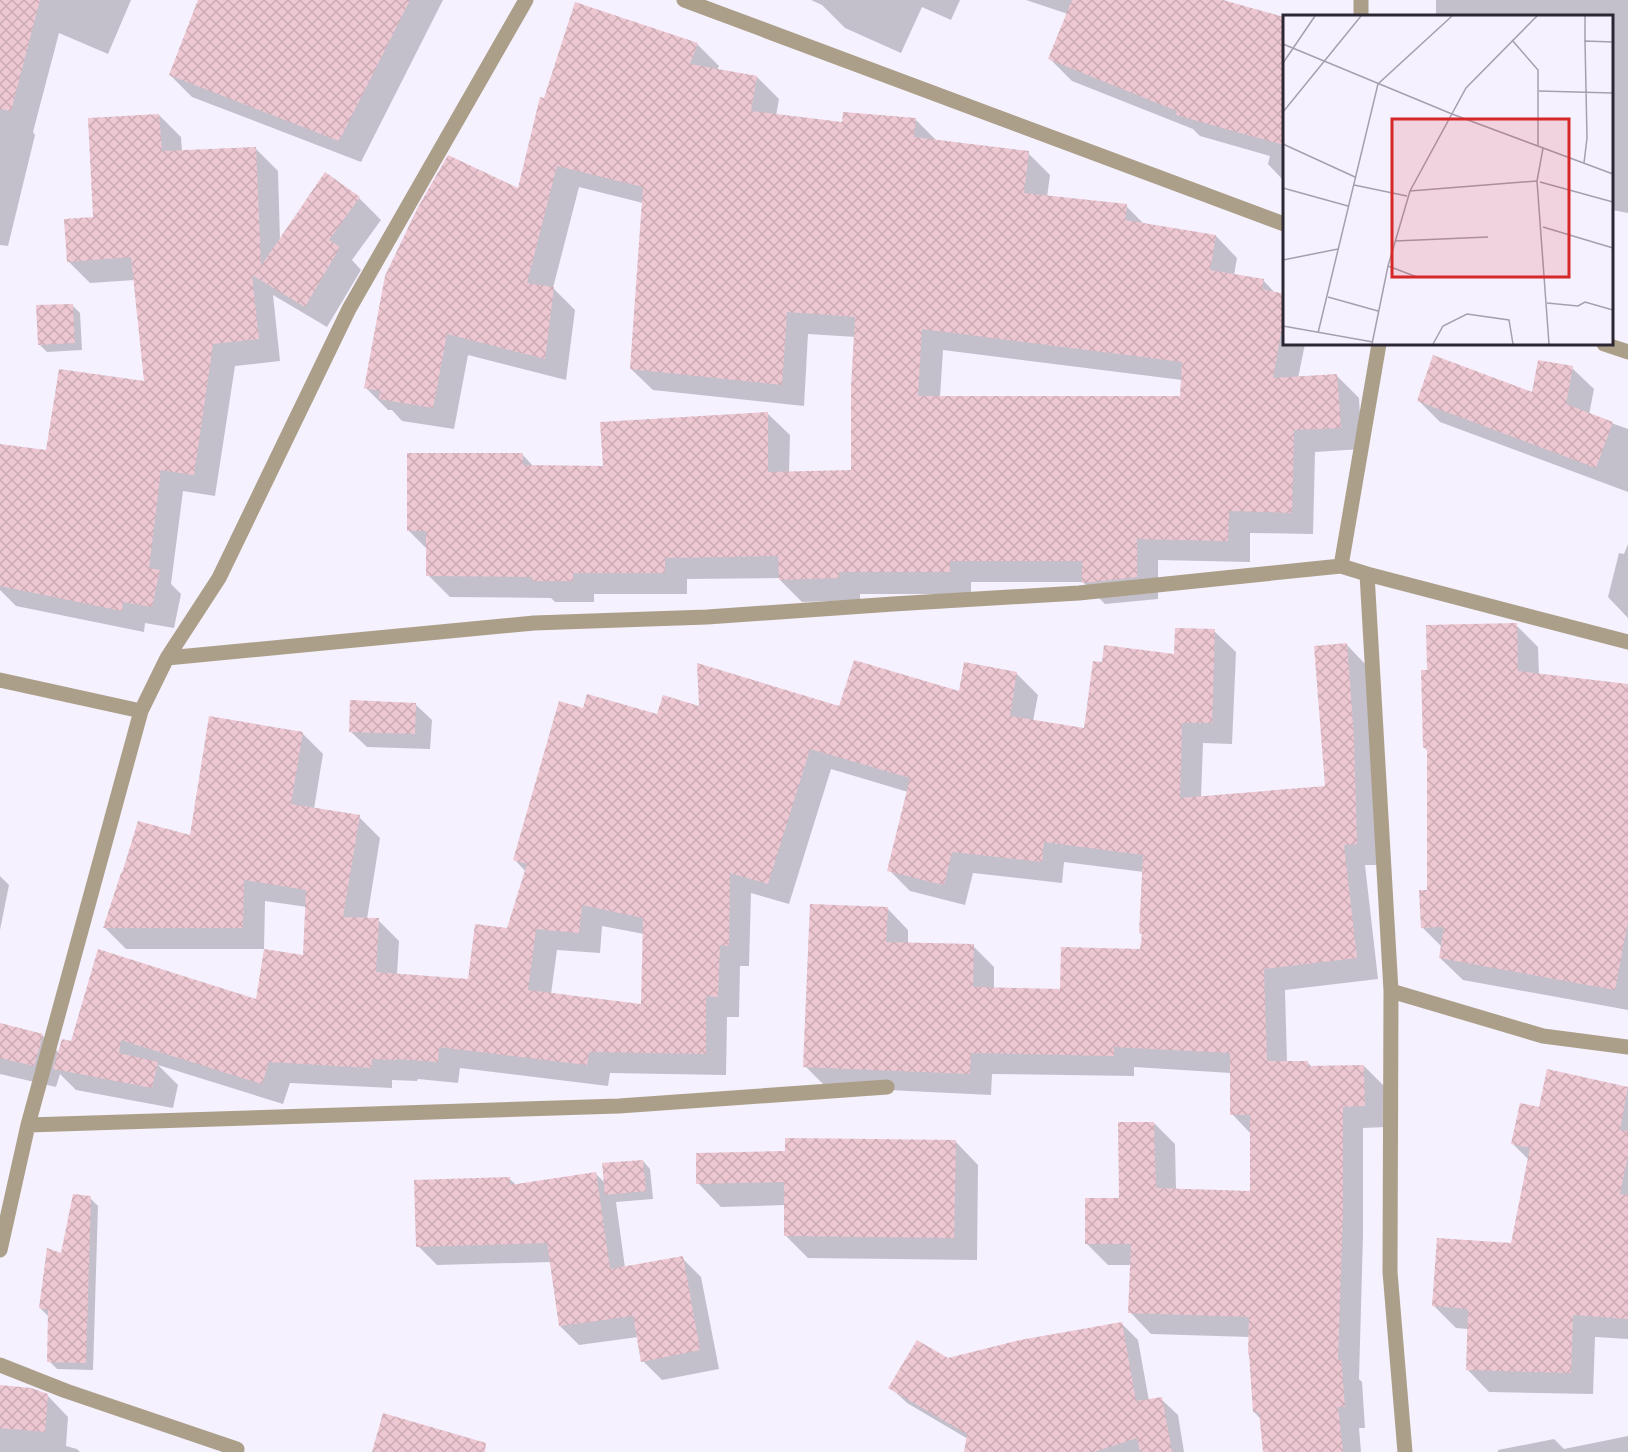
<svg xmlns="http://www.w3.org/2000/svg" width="1628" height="1452" font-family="Quicksand,sans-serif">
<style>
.shadow{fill:#0003;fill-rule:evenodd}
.building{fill:url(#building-cross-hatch);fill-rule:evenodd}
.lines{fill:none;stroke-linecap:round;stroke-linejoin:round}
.street{stroke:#ac9f89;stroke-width:15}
.inset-road{fill:none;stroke:#a5a0ad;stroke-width:1.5}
.view{fill:#d62828;fill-opacity:0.15;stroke:#d62828;stroke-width:3}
.inset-edge{fill:none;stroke:#2c2733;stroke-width:3}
</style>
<defs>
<pattern id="building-cross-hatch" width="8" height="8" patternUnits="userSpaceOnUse" patternTransform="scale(1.5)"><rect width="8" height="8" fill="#edc7d1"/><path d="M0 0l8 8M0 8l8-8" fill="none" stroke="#cbabb4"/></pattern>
</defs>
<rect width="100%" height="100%" fill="#f5f1fe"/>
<path class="shadow" d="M0,0H131L108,54L59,33L33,132L35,135L8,246L0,245Z
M199,0H443L361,162L192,97L170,75Z
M811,0H960L951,20L922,7L901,53L845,28L822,5Z
M1026,0H1217L1284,19V181L1268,164L1270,156L1200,136L1193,129L1072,81L1049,58L1068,14Z
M1436,0H1628V213L1612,210V16H1436Z
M697,44L719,66L717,70L757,77L779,99L776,116L843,124L915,119L938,142L1028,153L1050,175L1047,197L1126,206L1145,225L1216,236L1237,258L1234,275L1263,280L1276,294L1284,295V344H1305L1298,378L1337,376L1359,398L1362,449L1315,452L1313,534L1250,533V562L1158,560V599L1105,604L1083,582H971V594H860V600L802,602L780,580V578L687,579V594H594V602H555L551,598L450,597L428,575V550L408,530L522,454L534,467L604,468L768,414L790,435L789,473L852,471L856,337L808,334L804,406L653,390L631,369L643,203L579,187L553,288L575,310L566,380L468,355L454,429L402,421L392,410H388L366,388L519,191L545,100ZM943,350L1182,380L1181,397H940Z
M159,115L181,137L182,151L256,149L278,171L280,240L359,198L381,220L352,260L361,270L327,327L273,295L280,361L235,366L215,496L183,491L171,584L181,594L174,628L145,623L144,632L16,606L0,590V446L48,451L146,383L135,280L90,283L68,261Z
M72,305L80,313L82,350L47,352L39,344Z
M1572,368L1594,389L1589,415L1628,429V492L1440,422L1418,400L1533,394Z
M1628,544V618L1608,597L1619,553L1624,554Z
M1516,625L1538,647L1539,675L1628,688V1010L1463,980L1440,958L1442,947L1422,927L1429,891V752L1424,747L1429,671Z
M1214,631L1236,652L1232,744L1203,743L1201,798L1327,788L1346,644L1367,666L1378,865H1365L1378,979L1285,990L1287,1062H1307L1313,1068L1364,1066L1385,1087L1386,1127L1363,1128V1235L1359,1379L1362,1382L1365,1428H1359L1361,1452H1265L1261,1419L1254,1412L1250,1337L1151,1334L1130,1312L1132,1265H1108L1087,1244L1120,1200L1154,1123L1175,1144L1176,1190L1251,1192V1134L1232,1114L1231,1073L1134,1067V1076L992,1074L991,1095L826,1087L805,1066L887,908L908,930V944L973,946L994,967V989L1062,991L1142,951L1144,936L1140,933L1144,872L1064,862L1062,883L973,873L965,905L910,891L889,870L908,792L831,769L789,904L751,893L749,966H740L739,1017H727L726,1075L610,1073L608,1086L460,1068L458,1083L418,1079L417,1081L392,1080V1088L290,1083L283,1104L158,1065L178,1085L173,1108L76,1090L60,1074L56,1087L0,1074V1025L42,1035L59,1053L72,1043L257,1001L305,956L307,907L265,901L264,949H126L105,928L191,837L302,733L323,754L314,809L359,817L380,838L367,919L378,920L399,941L397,975L469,980L508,930L526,872L515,860L584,710L658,716L701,708H840L960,693L1017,674L1038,695L1033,721L1085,730L1176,656ZM602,926L644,934L642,1005L551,994L557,950L600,953Z
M415,704L432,720L430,749L367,747L350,731Z
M0,876L9,885L0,930Z
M1548,1071L1628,1088V1339L1595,1337L1593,1394L1489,1392L1467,1369L1468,1329L1456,1328L1434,1306L1512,1245L1529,1160L1513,1144L1540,1109Z
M955,1141L978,1165L977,1260L808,1258L785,1235L786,1205L721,1207L698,1183L786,1152Z
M643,1161L650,1169L653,1199L616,1202L625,1268L682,1258L701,1277L719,1369L662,1380L643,1361L638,1337L579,1345L560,1326L551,1262L437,1265L418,1246L510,1179L516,1185L596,1174L605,1183Z
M90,1198L98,1206L93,1370L57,1369L49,1361L48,1316L40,1308L62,1255Z
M1122,1324L1138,1340L1149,1401L1161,1399L1178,1415L1184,1452H965L968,1439L907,1403L890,1387L948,1359Z
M0,1387L47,1395L68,1417L66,1446L77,1449L80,1452H0Z
M1628,1436V1452H1498V1450L1554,1439L1564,1449Z"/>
<path class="building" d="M0,0H40L11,111L0,109Z
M198,0H410L339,141L169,75Z
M1072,0H1223L1284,17V145L1176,115L1177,111L1048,59Z
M575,2L698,43L690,64L757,76L751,111L842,122L843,112L916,118L914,137L1029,151L1024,193L1127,204L1125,220L1216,235L1210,270L1264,279L1262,289L1284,294V315L1273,378L1337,374L1341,428L1294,430L1292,513L1229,511L1228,541L1137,539V577L1082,583V561H950V572H839V578L779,580L778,556L665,558V573H573V581H532V577L426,576V531H407V453H523V465L603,466L600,422L768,412V472L851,470V387L855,317L787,312L782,385L630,369L643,187L557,166L527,283L554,287L545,359L447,334L433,408L379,399L380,391L364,388L385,276L417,209L448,155L518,188L540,97L544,98ZM922,329L1182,362L1180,396H918Z
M159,114L162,151L256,147L261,266L325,172L360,197L329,240L340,247L305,307L252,275L259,339L213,344L194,475L161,470L149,568L160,570L152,607L123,602L122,611L0,586V444L46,450L59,369L144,381L131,257L67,262L64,219L93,217L88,118Z
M73,304L75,343L38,345L36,305Z
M1433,355L1532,392L1538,360L1573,366L1566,404L1613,422L1596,468L1417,401Z
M1517,623L1518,671L1628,684V921L1615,990L1439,958L1444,927L1421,928L1419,890H1427V748H1423L1421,670H1427L1426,625Z
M1175,628L1215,629L1212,723H1182L1180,798L1325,786L1314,646L1347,643L1354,738L1357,844L1344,845L1357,958L1264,969L1267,1061H1308V1066L1364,1065L1365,1106L1343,1107V1212L1338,1360L1341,1359L1345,1407H1338L1343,1452H1263L1259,1412H1253L1249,1354H1248L1249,1317L1128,1313L1131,1244H1085V1198H1119L1118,1122H1154L1156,1188L1250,1191V1115H1230V1053L1114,1047V1056L971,1053L970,1074L803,1067L810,904L888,907L886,942L974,944L973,987L1060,989L1061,947L1140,949L1142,934L1139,933L1143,855L1044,842L1042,862L952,852L944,885L887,871L910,778L810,749L768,884L730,873L729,946L720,945L718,997L706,996V1054L589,1052L587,1065L439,1047L438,1062L397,1059L396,1060L372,1059L371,1068L269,1062L262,1084L121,1040L119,1053L158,1062L152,1088L53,1069L62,1039L71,1041L98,949L256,999L264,949L303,955L306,890L244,880L243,928H103L121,873H122L138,821L190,835L209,716L303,732L291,804L360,815L343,917L379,918L376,972L468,979L475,924L507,928L527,864L513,860L559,701L583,708L587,694L657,714L663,695L699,706L697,663L839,706L854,660L959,691L964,662L1017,672L1010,716L1084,728L1093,661L1102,662L1104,645L1174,654ZM582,905L643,918L641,1004L528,990L536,929L579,933Z
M350,700L416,703L415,734L349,732Z
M0,1023L43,1034L34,1066L0,1058Z
M1547,1069L1628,1087L1620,1130L1628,1131V1155L1620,1194L1628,1195V1319L1573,1315L1571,1373L1466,1370L1468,1309L1432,1306L1437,1238L1511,1243L1530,1148L1511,1144L1520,1103L1539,1107Z
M785,1138L956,1140L954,1238L784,1236V1182L696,1184V1153L785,1151Z
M643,1160L646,1191L605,1195L602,1163Z
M596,1172L610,1269L683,1256L700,1350L641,1362L633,1316L559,1326L547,1243L416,1247L414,1180L510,1177V1185Z
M73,1194L91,1196L86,1363L47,1362L48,1310L39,1308L47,1248L61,1253Z
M1122,1322L1136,1401L1162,1397L1172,1452H1140L1137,1438L1094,1452H964L967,1434L888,1388L917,1340L948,1358L1020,1340Z
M0,1385L31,1388L48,1394L45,1432L0,1428Z
M383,1413L486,1443L485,1452H372Z"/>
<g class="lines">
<path class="street" d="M684,0L1284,224
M1361,0V16
M1379,344L1341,566L1367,574L1391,991L1390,1272L1405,1452
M1604,344L1628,352
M1367,574L1628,642
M167,658L534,623L707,617L893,604L1079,593L1341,566
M0,680L141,711
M1391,991L1543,1036L1628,1047
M28,1125L619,1106L887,1087
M0,1250L28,1125L141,711L167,658L219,578L349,309L526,0
M0,1365L66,1391L237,1449"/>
</g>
<g transform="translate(1283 15)">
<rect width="330" height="330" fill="#f5f1fe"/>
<path class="inset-road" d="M302,1V26M229,25L255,55V131M0,29L169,99L330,159M0,48L32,1M256,76L330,78M0,97L78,1M0,129L72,162M260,133L254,166L266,329M301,148L304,123L302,26L330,27M257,167L330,187M71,170L124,181M0,173L65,191M127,176L254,166M260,212L330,233M112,226L205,222M0,245L55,234M105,251L134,262M45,282L95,296M264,288L295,291L302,287L330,295M0,311L90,327M35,318L95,69L169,1M89,329L105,251L127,176L183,73L254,1M150,329L160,311L184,299L226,305L230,329"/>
<path class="view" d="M109,104H286V262H109Z"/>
<rect width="330" height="330" class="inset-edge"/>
</g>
</svg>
